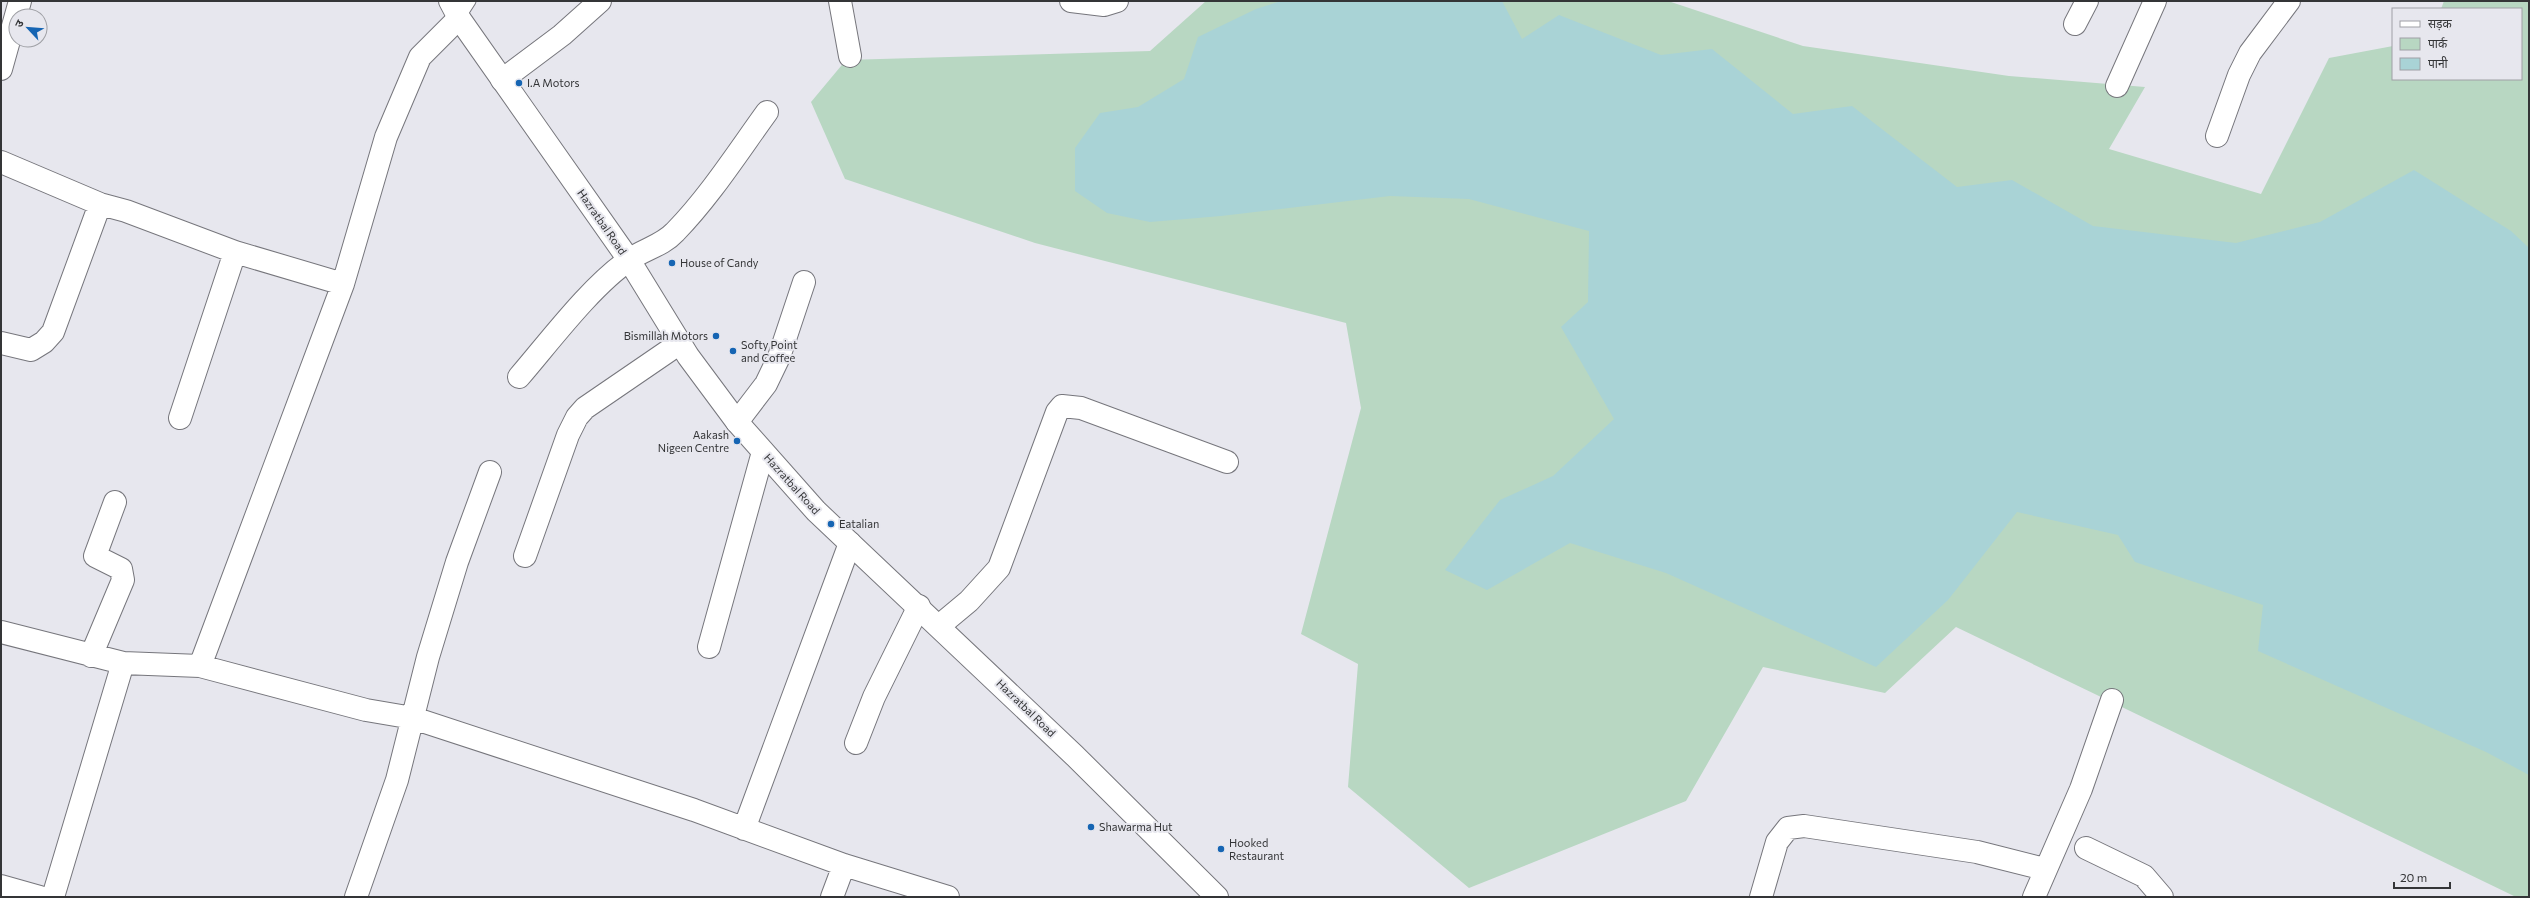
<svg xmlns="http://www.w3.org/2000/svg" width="2530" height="898" font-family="Commissioner,'Noto Sans Devanagari',sans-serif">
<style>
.green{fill:#b8d7c2}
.water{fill:#a9d3d6}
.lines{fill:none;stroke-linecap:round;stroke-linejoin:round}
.service-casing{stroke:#76767c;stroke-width:13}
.minor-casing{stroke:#76767c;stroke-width:24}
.secondary-casing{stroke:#76767c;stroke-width:24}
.service{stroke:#fff;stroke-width:11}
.minor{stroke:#fff;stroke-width:22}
.secondary{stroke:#fff;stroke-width:22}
.poi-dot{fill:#1665b3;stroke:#e7e7ee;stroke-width:1.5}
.labels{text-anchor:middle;stroke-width:4;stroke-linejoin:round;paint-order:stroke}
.poi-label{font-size:11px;fill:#343537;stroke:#e7e7ee;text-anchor:start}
.street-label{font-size:11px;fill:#343537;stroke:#e7e7ee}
</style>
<rect width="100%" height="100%" fill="#e7e7ee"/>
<path class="green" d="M1206,1H1668L1803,46L2009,76L2145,87L2109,149L2261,194L2329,58L2393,46V79H2521V9H2441L2444,1H2529V897H2516L1956,627L1885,693L1763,667L1686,801L1469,888L1348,787L1358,664L1301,634L1361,408L1346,323L1035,243L845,179L811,102L846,60L1150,51Z"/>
<path class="water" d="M1281,1H1502L1522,39L1559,15L1661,55L1712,49L1793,114L1852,106L1957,187L2012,180L2093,226L2236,243L2320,222L2414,170L2511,231L2529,248V775L2486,752L2258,651L2263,605L2135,562L2118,535L2017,512L1948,600L1876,667L1666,573L1570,543L1487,590L1445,570L1500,500L1553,476L1614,419L1561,327L1588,302L1589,231L1469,199L1390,196L1221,216L1150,222L1107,213L1075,191V148L1100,113L1138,107L1184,79L1198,37L1256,9Z"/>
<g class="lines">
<g class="service-casing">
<path id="service" d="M459,18L470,1"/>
</g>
<g class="minor-casing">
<path id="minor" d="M840,1L850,56
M1071,1L1104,5L1117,1
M2075,24L2087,1
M1,69L20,1
M502,80L562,35L600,1
M2117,86L2155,1
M2217,136L2239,75L2250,53L2289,1
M1,162L100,204L126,211L235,252L343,284
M1,343L31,350L44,342L53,332L100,204
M519,377C550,341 591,286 629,260C644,249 662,246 675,232C710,196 738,152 767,112
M180,418L235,252
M737,422L766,384L779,357L804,282
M525,556L568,435L577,417L585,408L680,343
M939,626L969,601L999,568L1057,412L1062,406L1081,408L1227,462
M1,632L123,663L200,666L366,710L413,718L694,810L844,865L948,897
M709,647L763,452
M91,656L123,580L121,569L95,556L115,502
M200,666L343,284L386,137L420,57L459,18
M856,743L874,697L919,606
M744,829L850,543
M2086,848L2144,876L2162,897
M1,886L40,897
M53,897L123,663
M356,897L397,780L428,657L457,562L490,472
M832,897L844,865
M1761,897L1777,842L1788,828L1804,826L1977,852L2044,869
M2034,897L2081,789L2112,700"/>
</g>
<g class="secondary-casing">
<path id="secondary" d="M450,1L459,18L629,260L688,356L737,422L816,511L1075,756L1217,897"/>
</g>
<use href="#service" class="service"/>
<use href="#minor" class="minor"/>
<use href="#secondary" class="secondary"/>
</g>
<g class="poi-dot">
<circle cx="519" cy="83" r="4"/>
<circle cx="672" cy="263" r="4"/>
<circle cx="716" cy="336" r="4"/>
<circle cx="733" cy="351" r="4"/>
<circle cx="737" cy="441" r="4"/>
<circle cx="831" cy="524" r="4"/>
<circle cx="1091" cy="827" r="4"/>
<circle cx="1221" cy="849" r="4"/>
</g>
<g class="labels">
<g class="poi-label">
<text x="527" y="87">I.A Motors</text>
<text x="680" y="267">House of Candy</text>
<text x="708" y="340" text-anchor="end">Bismillah Motors</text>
<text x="741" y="349">Softy Point<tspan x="741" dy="13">and Coffee</tspan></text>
<text x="729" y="439" text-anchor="end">Aakash<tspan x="729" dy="13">Nigeen Centre</tspan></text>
<text x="839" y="528">Eatalian</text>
<text x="1099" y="831">Shawarma Hut</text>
<text x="1229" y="847">Hooked<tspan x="1229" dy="13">Restaurant</tspan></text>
</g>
<g class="street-label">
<text transform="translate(602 222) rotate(55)" y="4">Hazratbal Road</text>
<text transform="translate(792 484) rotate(48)" y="4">Hazratbal Road</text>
<text transform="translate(1026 708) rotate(44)" y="4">Hazratbal Road</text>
</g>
</g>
<rect width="2530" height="898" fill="none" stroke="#343537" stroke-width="4"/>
<rect x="2392" y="8" width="130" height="72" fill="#e7e7ee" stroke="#9fa0a5"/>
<rect x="2400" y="21" width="20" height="6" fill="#ffffff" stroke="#9fa0a5"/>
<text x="2428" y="28" font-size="12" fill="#343537">सड़क</text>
<rect x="2400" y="38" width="20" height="12" fill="#b8d7c2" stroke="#9fa0a5"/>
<text x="2428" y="48" font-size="12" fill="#343537">पार्क</text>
<rect x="2400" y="58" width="20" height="12" fill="#a9d3d6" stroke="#9fa0a5"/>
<text x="2428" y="68" font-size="12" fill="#343537">पानी</text>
<g transform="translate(28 28) rotate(296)"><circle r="19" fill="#e7e7ee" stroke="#9fa0a5"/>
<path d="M0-3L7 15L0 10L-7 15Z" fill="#1665b3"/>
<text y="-6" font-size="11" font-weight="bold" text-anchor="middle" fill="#343537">उ</text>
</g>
<path d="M2394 882v6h56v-6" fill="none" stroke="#343537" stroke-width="2"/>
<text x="2400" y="882" font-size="12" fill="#343537" stroke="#e7e7ee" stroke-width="3" paint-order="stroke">20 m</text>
</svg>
